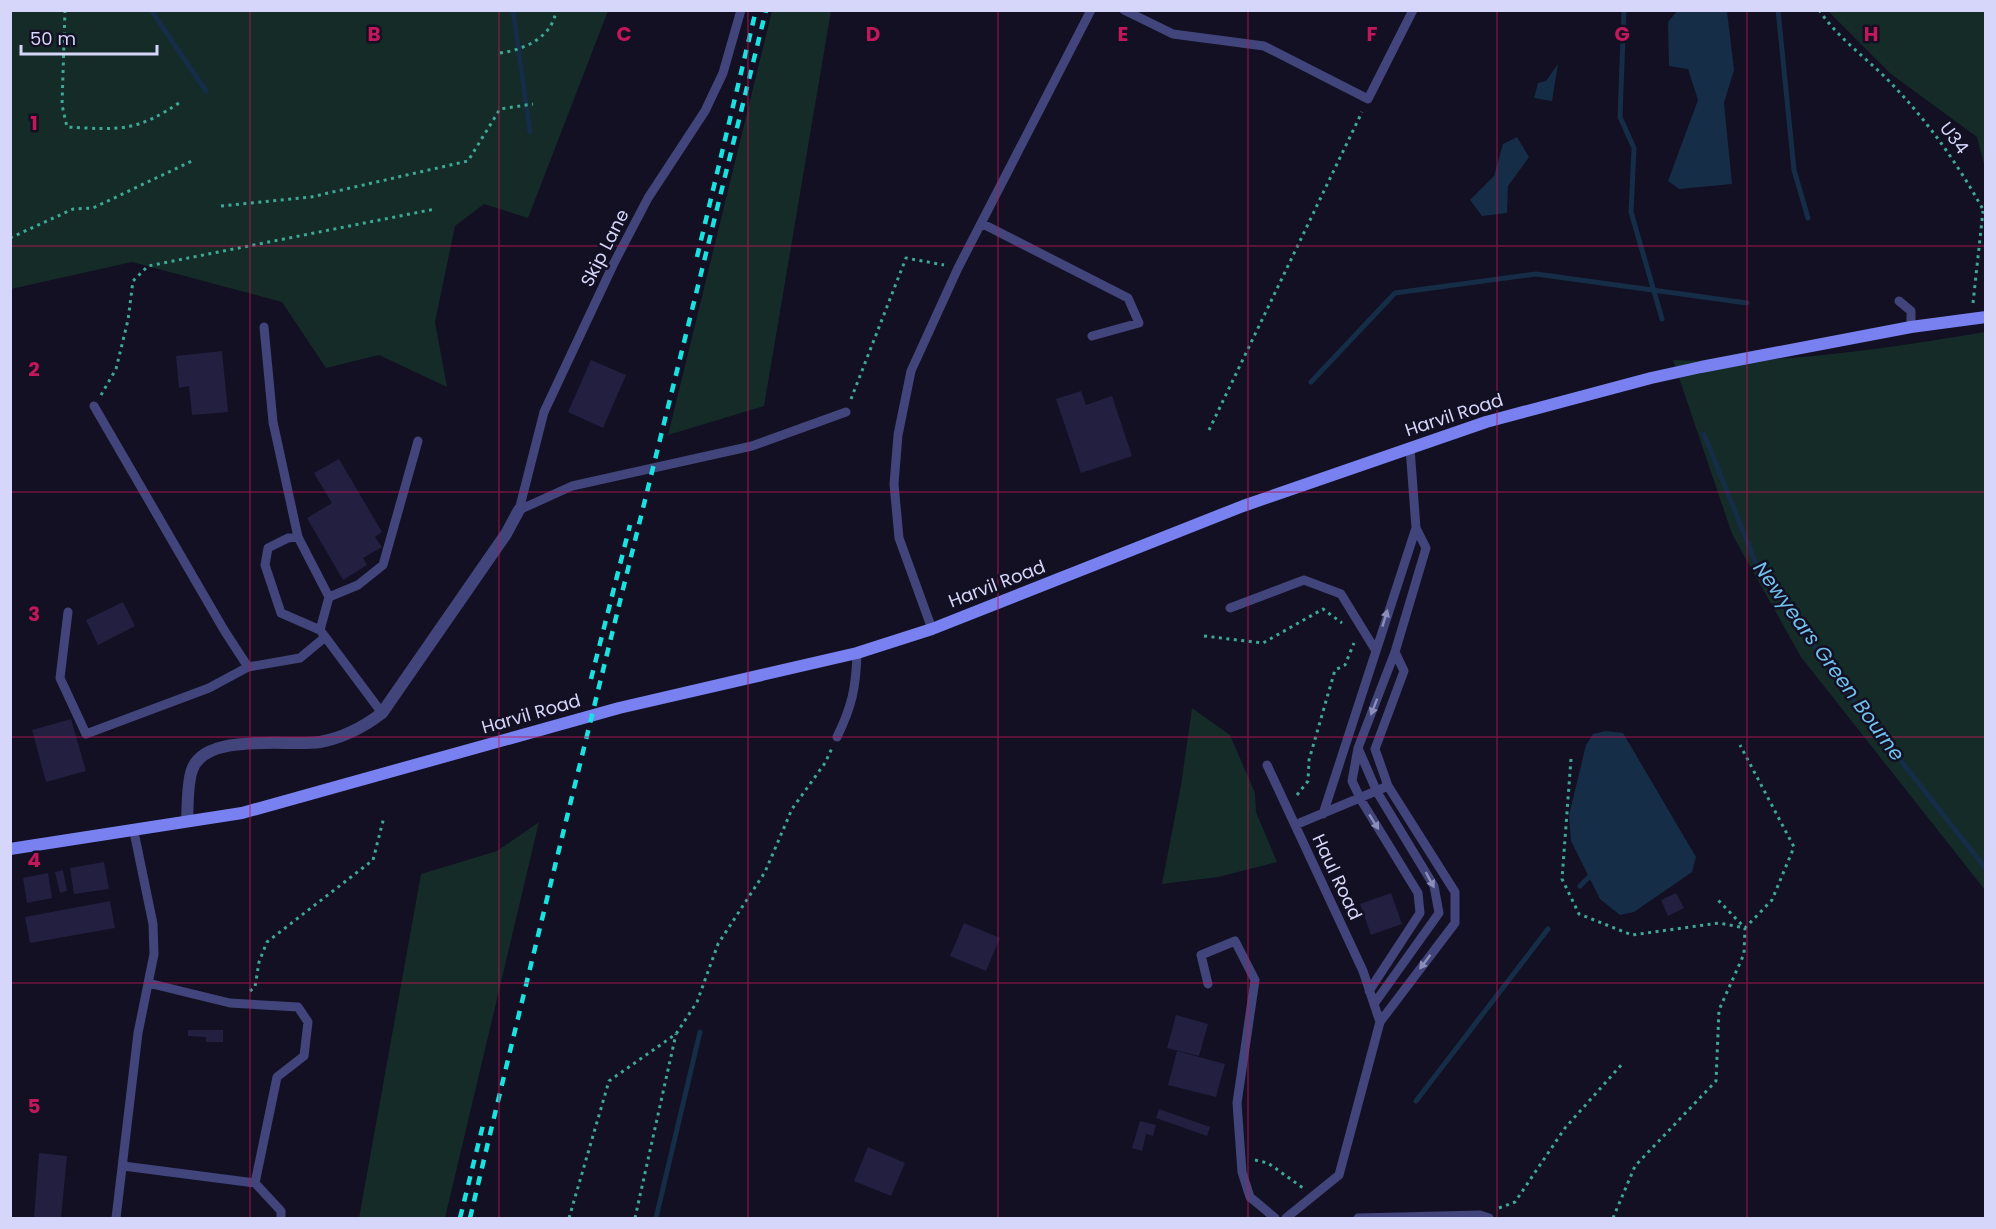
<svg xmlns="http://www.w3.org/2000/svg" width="1996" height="1229" font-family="Poppins,sans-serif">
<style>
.green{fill:#142b28}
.water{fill:#152d47}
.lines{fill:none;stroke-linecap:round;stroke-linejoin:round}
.stream{stroke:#152d47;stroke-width:5}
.building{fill:#221f40}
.path{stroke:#3da896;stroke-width:3;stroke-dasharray:3 4.5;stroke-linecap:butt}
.lane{stroke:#41457b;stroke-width:9}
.street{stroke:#41457b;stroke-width:12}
.secondary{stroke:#7881ef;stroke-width:12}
.rail{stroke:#1ae2e1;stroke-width:4.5;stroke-dasharray:9 8;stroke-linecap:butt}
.oneway{fill:#8c8eba}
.grid{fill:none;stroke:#c2185b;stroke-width:1.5;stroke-opacity:0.55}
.labels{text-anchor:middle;stroke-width:5;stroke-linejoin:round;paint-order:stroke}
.street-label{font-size:18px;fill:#d6d6fa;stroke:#121022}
.water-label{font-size:20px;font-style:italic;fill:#70c1ee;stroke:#121022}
.grid-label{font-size:20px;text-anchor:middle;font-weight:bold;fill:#c2185b;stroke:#121022;stroke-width:5;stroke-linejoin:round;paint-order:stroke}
</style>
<rect width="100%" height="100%" fill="#121022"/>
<path class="green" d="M10,11L11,10L608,11L528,218L484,204L455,226L435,322L447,387L379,355L326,368L282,302L132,262L11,289Z
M772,11H831L764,406L668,435Z
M1828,11H1985V168L1977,137L1891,74Z
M1985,332V890L1801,657L1732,534L1673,360C1777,365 1883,349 1985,332Z
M1192,708L1230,735L1255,793L1256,812L1277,862L1218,877L1162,884L1181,785Z
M539,822L445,1218H359L421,874L497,851Z"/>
<path class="water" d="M1677,11H1727L1734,70L1724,103L1732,184L1679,189L1668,181L1698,100L1688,69L1669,66L1668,22Z
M1558,64L1552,101L1534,98L1538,83L1546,81Z
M1517,137L1529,157L1508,186L1507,213L1482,216L1470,200L1494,176L1503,144Z
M1606,731L1623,733L1696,857L1692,872L1634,912L1620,915L1600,899L1571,841L1569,815L1586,745L1593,734Z"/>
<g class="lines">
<path class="stream" d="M151,10L206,91
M513,10L530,132
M1624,10L1620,117L1634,148L1631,212L1662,319
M1778,10L1794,170L1808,218
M1311,382L1395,293L1536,274L1747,303
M1704,434L1757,566L1854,701L1986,869
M1580,886L1589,877
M1416,1101L1548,929
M656,1218L700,1032"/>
</g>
<path class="building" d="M222,351L228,412L192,415L189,386L179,388L176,356Z
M591,360L626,375L603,428L568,412Z
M1081,391L1086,405L1112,396L1132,456L1081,473L1056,399Z
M339,459L382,532L375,537L382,547L363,558L367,565L343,580L307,518L332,503L314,473Z
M123,602L135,626L98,645L86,620Z
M71,719L86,771L46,782L32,730Z
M104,862L109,889L74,894L70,868Z
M63,870L67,891L60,893L55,872Z
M48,873L52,898L27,903L23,878Z
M1391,893L1402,924L1371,935L1360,904Z
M1676,893L1684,908L1668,916L1661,900Z
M110,901L115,928L30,943L25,917Z
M964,923L1000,938L986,971L950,956Z
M1176,1015L1208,1024L1199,1056L1167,1048Z
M188,1030H223V1042H206V1037L188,1036Z
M1177,1051L1225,1064L1216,1097L1168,1085Z
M1159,1109L1210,1127L1207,1136L1156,1118Z
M1140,1121L1156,1125L1153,1136L1146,1134L1142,1151L1132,1148Z
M868,1147L905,1163L891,1196L854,1181Z
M39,1153L67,1156L61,1218H34Z"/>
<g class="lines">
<path class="path" d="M65,10L62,105L67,127C121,130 136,132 182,101
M1819,10C1838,38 1864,56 1888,80C1927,120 1959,165 1986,215
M500,53C524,50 553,37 556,10
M221,206L311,197L468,161L500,109L533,104
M10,238L73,209L93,208L194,160
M1973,303L1983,211
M101,395L116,369L128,320L133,281L148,266L435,209
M851,399L906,258L944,265
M1209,430L1362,112
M1204,636L1263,643L1323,609L1342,623
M1571,759L1562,879L1579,914L1632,935L1719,923L1745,928L1772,900L1794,847L1740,745
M1297,795L1308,781L1309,760L1335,670L1345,665L1354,643
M250,991L255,987L259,962L267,942L373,860L384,817
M1255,1160L1268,1163L1303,1188
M1499,1208L1515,1202L1565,1128L1623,1063
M569,1218L609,1081L676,1034L697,1002L718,944L765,872L792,809L825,763L832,748
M635,1218L676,1034
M1613,1218L1635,1166L1716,1081L1719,1010L1744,954L1745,928L1717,899"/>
<path class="lane" d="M1124,10L1173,34L1264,46L1368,99L1413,10
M983,224L1128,298L1139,323L1092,336
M1899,301L1911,311V327
M264,327L273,422L298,537
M94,406L224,630L248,667
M519,510L544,412L614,263L648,198L705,111L723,73L741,10
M519,510L572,486L752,446L846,412
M329,597L358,585L383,565L418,441
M1230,608L1304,580L1341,594L1376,651
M68,612L60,678L86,734L209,688L248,667L300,658L324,638
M932,629L899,538L894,484L898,435L911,371L958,268L1091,10
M320,630L281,613L265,565L268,548L288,538L298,537L329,597L320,630L382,713
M837,737C852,706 856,688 857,653
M1358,748L1352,781L1361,800L1418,893L1420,913L1369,991
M1267,765L1295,825
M1323,814L1416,528
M148,983L230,1003L298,1007L308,1022L304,1056L277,1077L255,1183L281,1211V1218
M1208,984L1201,955L1235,941L1255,980L1237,1103L1242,1172L1250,1197L1275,1218
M1374,1004L1439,913L1434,886L1377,792L1358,748L1395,652
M1380,1022L1455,923V892L1388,786L1375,749L1404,671L1395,652L1426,548L1416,528L1410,448
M123,1166L255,1183
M116,1218L138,1033L154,954L153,924L134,832
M1286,1218L1339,1175L1380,1022L1363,971L1295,825L1388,786
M1358,1218L1480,1215L1489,1218"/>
<path class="street" d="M187,820C188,805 187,784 192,770C205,731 290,747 320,742C342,738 365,726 382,713L506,534L519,510"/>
<path class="secondary" d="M10,849L242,813L619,708L857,653L932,629L1243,506L1486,422L1651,378L1701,367L1911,327L1986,317"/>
<path class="rail" d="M697,257L756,10
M591,679L630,525
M460,1218L483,1125
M470,1218C566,815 667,413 766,10"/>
</g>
<defs><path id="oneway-solid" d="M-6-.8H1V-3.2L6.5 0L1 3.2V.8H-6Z" transform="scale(1.5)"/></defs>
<g class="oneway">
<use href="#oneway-solid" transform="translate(1385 618) rotate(-73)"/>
<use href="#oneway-solid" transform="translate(1374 707) rotate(111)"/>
<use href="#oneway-solid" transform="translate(1374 822) rotate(58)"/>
<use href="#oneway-solid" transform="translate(1430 880) rotate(62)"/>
<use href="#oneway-solid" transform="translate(1425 962) rotate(127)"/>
</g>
<path class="grid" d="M250,10V1218M499,10V1218M748,10V1218M998,10V1218M1248,10V1218M1497,10V1218M1747,10V1218M10,246H1986M10,492H1986M10,737H1986M10,983H1986"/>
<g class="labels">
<g class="street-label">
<text transform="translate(1954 138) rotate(53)" y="6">U34</text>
<text transform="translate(605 248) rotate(-63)" y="6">Skip Lane</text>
<text transform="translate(1454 415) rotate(-18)" y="6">Harvil Road</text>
<text transform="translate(997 584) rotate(-21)" y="6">Harvil Road</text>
<text transform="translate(531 714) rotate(-16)" y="6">Harvil Road</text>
<text transform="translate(1337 877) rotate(65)" y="6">Haul Road</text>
</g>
<g class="water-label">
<text transform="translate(1829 661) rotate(54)" y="7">Newyears Green Bourne</text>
</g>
</g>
<g class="grid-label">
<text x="374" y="41">B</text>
<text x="624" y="41">C</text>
<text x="873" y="41">D</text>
<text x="1123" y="41">E</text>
<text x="1372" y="41">F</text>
<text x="1622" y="41">G</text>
<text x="1871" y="41">H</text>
<text x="34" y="130">1</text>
<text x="34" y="376">2</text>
<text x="34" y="621">3</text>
<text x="34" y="867">4</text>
<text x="34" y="1113">5</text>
</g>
<rect width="1996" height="1229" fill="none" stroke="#d6d6fa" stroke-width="24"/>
<path d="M21 45v9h136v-9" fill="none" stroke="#d6d6fa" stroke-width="3"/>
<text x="30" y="45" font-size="18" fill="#d6d6fa" stroke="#121022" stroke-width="4.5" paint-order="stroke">50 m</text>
</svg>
